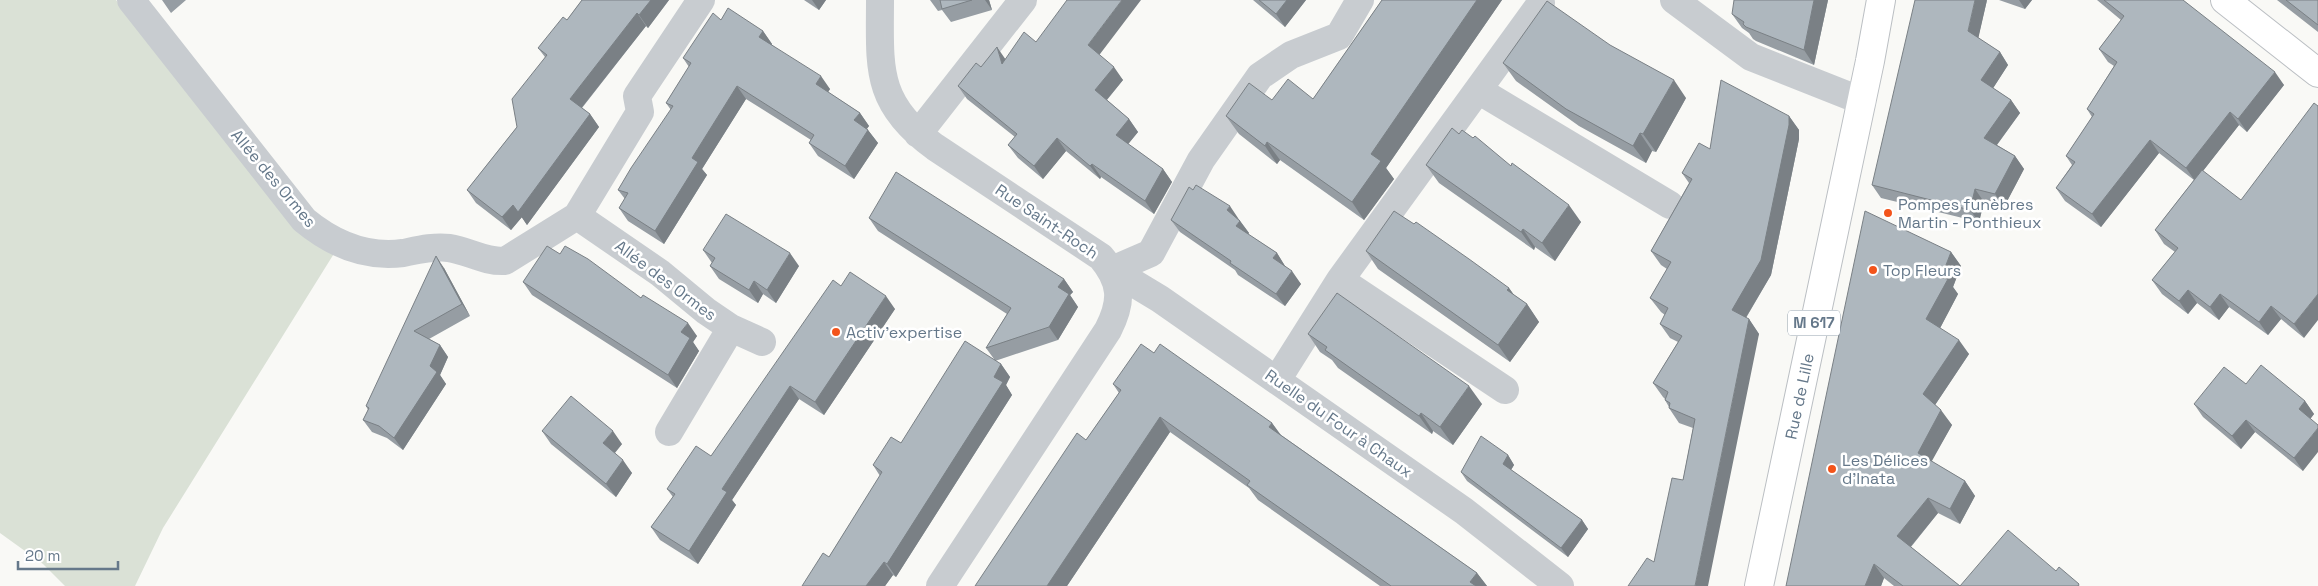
<svg xmlns="http://www.w3.org/2000/svg" width="2318" height="586" font-family="'Space Grotesk',sans-serif">
<style>
.green{fill:#dae1d6}
.lines{fill:none;stroke-linecap:round;stroke-linejoin:round}
.major-casing{stroke:#bbbfc3;stroke-width:30}
.minor{stroke:#c8ccd0;stroke-width:28}
.major{stroke:#fff;stroke-width:28}
.wall{fill:#969da3}
.shaded-wall{fill:#7a8085}
.building{fill:#aeb7be;stroke:#7a8085}
.poi-dot{fill:#f3541b;stroke:#fff;stroke-width:2}
.labels{text-anchor:middle;stroke-width:5;stroke-linejoin:round;paint-order:stroke}
.shield{fill:#fff;stroke:#93a0ad;stroke-width:1}
.shield-label{font-size:15px;font-weight:bold;fill:#65788a}
.street-label{font-size:16px;fill:#65788a;stroke:#fff}
.poi-label{font-size:16px;fill:#65788a;stroke:#fff;text-anchor:start}
</style>
<rect width="100%" height="100%" fill="#f9f9f6"/>
<path class="green" d="M0,0H116L291,216L335,252L163,528L135,586H65L43,564L0,533Z"/>
<g class="lines">
<g class="major-casing">
<g id="major">
<path d="M2225,0L2318,73"/>
<path id="s1" d="M1759,586L1870,61L1881,0"/>
</g>
</g>
<path class="minor" d="M131,0L304,220C333,244 365,258 403,253C418,250 434,246 449,248C469,251 484,262 505,261L577,216L640,112L637,96L701,0
M880,0C880,67 874,103 935,147L1101,257C1122,282 1123,301 1108,330L940,586
M1674,0L1751,57L1862,101
M1478,90L1670,205
M918,134L1023,0
M577,216L660,273L706,311L731,328L762,342
M1112,270L1160,299L1464,511L1560,586
M1112,270L1151,253L1201,160L1260,76L1291,55L1339,36L1360,0
M1340,280L1505,390
M1277,380L1340,280L1541,3
M669,432L731,328"/>
<use href="#major" class="major"/>
</g>
<path class="wall" d="M162,0H186L171,13Z
M582,0H669L648,28L646,26L582,108L590,114L599,127L527,225L522,217L511,230L476,203L467,190L517,127L545,57L538,48L567,20Z
M804,0H826L819,10Z
M930,0H989L992,10L951,22L942,10L938,11Z
M1253,0H1306L1285,27Z
M1382,0H1502L1386,168L1394,179L1364,220L1280,160L1277,164L1239,134L1226,116L1272,100L1313,99Z
M1828,0L1814,65L1756,41L1753,39L1749,33L1742,28L1732,14Z
M1987,0L1978,38L2000,52L2008,65L1993,88L2011,100L2020,113L1997,145L2015,156L2024,169L2004,207L1984,202L1979,222L1881,198L1872,185Z
M1999,0H2032L2025,9Z
M2097,0H2183L2284,85L2247,132L2239,125L2203,171L2304,338L2281,319L2268,335L2229,307L2219,320L2197,303L2188,314L2162,294L2152,280L2175,252L2164,244L2155,230L2194,180L2159,153L2101,227L2065,201L2056,188L2072,165L2066,156L2092,117L2087,109L2114,66L2108,62L2099,49L2121,20Z
M2277,0H2318V32Z
M721,20L763,31L772,44V45L830,89L828,92L860,113L869,126L867,129L878,143L854,179L818,156L809,143L811,140L746,99L702,169L707,175L664,244L628,221L619,208L625,199L618,190L671,110L666,103L689,67L683,58Z
M1036,42L1100,55L1123,80L1107,100L1129,119L1138,132L1128,144L1163,169L1172,182L1154,214L1101,177L1100,179L1066,151L1043,179L1018,158L1008,145L1015,137L967,99L958,86L981,67L1005,59Z
M1503,63L1686,98L1656,152L1652,151L1646,163L1579,126L1516,81Z
M1789,116L1799,130V139L1771,275L1746,318L1749,319L1759,334L1654,562L1683,480L1693,428L1679,423L1669,408V407L1665,400V399L1663,397L1653,383L1678,342L1670,338L1660,324L1665,315L1661,312L1650,298L1667,269L1661,265L1651,251L1689,183L1682,173L1710,149Z
M1459,134L1511,166L1581,222L1555,261L1535,247L1534,250L1439,183L1426,165Z
M869,218L1064,279L1073,292L1070,295L1078,307L1058,340L995,361L1001,364L1010,377L1006,385L1012,395L896,577L893,575L885,586H802L829,557L880,476L873,465L901,443L994,359L986,348L1007,314L878,231Z
M1238,218L1249,233L1248,234L1277,253L1285,266L1301,284L1285,306L1238,275L1235,270L1180,232L1171,220Z
M703,250L799,266L776,303L763,294L758,303L719,279L710,266L712,263Z
M1366,251L1509,288L1514,295L1527,304L1539,322L1510,362L1378,269Z
M1951,252L1961,266L1953,287L1958,294L1940,328L1969,354L1935,405L1952,425L1931,461L1965,481L1975,496L1960,524L1938,513L1911,547L1960,586L2056,571L2080,586H1894L1884,578L1881,586H1786Z
M560,254L641,298L697,336L693,342L699,351L677,388L532,295L523,282Z
M444,268L470,316L429,339L440,345L448,357L440,375L446,384L403,450L387,438L372,432L363,420L368,410L366,406Z
M841,286L895,309L824,415L799,399L732,500L736,505L698,564L660,540L651,527L673,497L667,489L711,456Z
M1308,334L1482,404L1453,445L1433,431L1432,434L1338,368L1332,360L1320,352Z
M1154,353L1272,423L1281,435L1477,573L1487,586H1380L1258,500L1249,488L1170,432L1067,586H975L1086,440L1119,393L1113,384Z
M2305,401L2314,414L2310,419L2303,471L2255,432L2241,449L2203,417L2194,404Z
M542,431L622,444L615,453L632,473L616,497L551,444Z
M1508,455L1514,465L1511,470L1582,520L1588,529L1568,557L1467,481L1461,472Z"/>
<path class="shaded-wall" d="M651,0H669L648,28L639,15Z
M812,0H826L819,10Z
M985,0H989L992,10Z
M1122,0H1141L1097,58L1088,45Z
M1287,0H1306L1285,27L1276,14Z
M1477,0H1502L1386,168L1394,179L1364,220L1352,202L1371,154Z
M1814,0H1828L1814,65L1804,50Z
M1975,0H1987L1977,44L1968,31Z
M2019,0H2032L2025,9Z
M637,13L646,26L579,111L570,99Z
M763,31L772,44L768,50L759,37Z
M997,47L1006,60L1002,64Z
M2000,52L2008,65L1990,93L1981,80Z
M1114,67L1123,80L1104,103L1095,90Z
M2275,72L2284,85L2247,132L2238,119Z
M821,76L830,89L825,97L816,84Z
M1674,80L1686,98L1656,152L1643,134Z
M737,86L746,99L702,169L707,175L664,244L655,231L692,158Z
M2011,100L2020,113L1993,150L1984,138Z
M2230,112L2239,125L2195,181L2186,168Z
M860,113L869,126L863,133L854,120Z
M590,114L599,127L527,225L518,212Z
M1789,116L1799,130V139L1771,275L1742,324L1732,310Z
M1129,119L1138,132L1125,148L1116,135Z
M868,130L878,143L854,179L845,166Z
M1640,133L1652,151L1646,163L1633,146Z
M1057,138L1066,151L1043,179L1034,166Z
M2150,140L2159,153L2101,227L2092,214Z
M1267,142L1280,160L1277,164L1265,146Z
M2015,156L2024,169L2004,207L1995,194Z
M1092,164L1101,177L1100,179L1090,166Z
M1163,169L1172,182L1154,214L1145,201Z
M1975,189L1984,202L1979,222L1970,210Z
M513,205L522,217L511,230L502,217Z
M1569,205L1581,222L1555,261L1542,243Z
M1230,206L1238,218L1236,223L1227,210Z
M1240,221L1249,233L1245,239L1236,226Z
M1523,229L1535,247L1534,250L1521,232Z
M1951,252L1961,266L1953,287L1958,294L1937,334L1926,319Z
M790,253L799,266L776,303L767,290Z
M1277,253L1285,266L1282,271L1273,258Z
M436,256L444,268L470,316L462,304Z
M1292,271L1301,284L1285,306L1276,294Z
M1064,279L1073,292L1070,295L1078,307L1058,340L1049,327L1058,287Z
M754,281L763,294L758,303L749,290Z
M1509,288L1521,305L1507,290Z
M2188,290L2197,303L2188,314L2179,301Z
M2220,294L2229,307L2219,320L2210,307Z
M2318,294V320L2304,338L2294,324Z
M886,296L895,309L824,415L815,402Z
M1527,304L1539,322L1510,362L1498,345Z
M2271,306L2281,319L2268,335L2259,322Z
M1749,319L1759,334L1708,586H1695Z
M688,323L697,336L693,342L699,351L677,388L668,375L681,332Z
M1959,340L1969,354L1933,408L1923,394Z
M440,345L448,357L440,375L446,384L403,450L394,438Z
M1001,364L1010,377L1006,385L1012,395L896,577L887,564L994,377Z
M790,386L799,399L732,500L736,505L698,564L689,551L722,489Z
M1469,386L1482,404L1453,445L1440,427Z
M2305,401L2314,414L2308,422L2299,409Z
M1941,410L1952,425L1928,468L1918,453Z
M1421,413L1433,431L1432,434L1419,416Z
M1160,417L1170,432L1067,586H1047Z
M2246,420L2255,432L2241,449L2232,436Z
M1272,423L1282,437L1269,427Z
M2318,428V452L2303,471L2294,458Z
M613,431L622,444L612,456L603,443Z
M1508,455L1514,465L1509,473L1503,464Z
M623,460L632,473L616,497L606,484Z
M1965,481L1975,496L1960,524L1950,509Z
M1928,498L1938,513L1907,551L1897,536Z
M1582,520L1588,529L1568,557L1561,548Z
M884,562L893,575L885,586H866Z
M1874,564L1884,578L1881,586H1865Z
M1477,573L1487,586H1473L1470,582Z"/>
<path class="building" d="M582,0H651L639,15L637,13L570,99L590,114L518,212L513,205L502,217L467,190L517,127L512,99L547,55L538,48L563,17L567,20Z
M940,0H972L942,9Z
M1067,0H1122L1088,45L1114,67L1095,90L1129,119L1116,135L1163,169L1145,201L1092,164L1090,166L1057,138L1034,166L1008,145L1017,134L958,86L976,63L981,67L997,47L1002,64L1024,32L1036,42Z
M1259,0H1287L1276,14Z
M1382,0H1477L1371,154L1381,161L1352,202L1267,142L1265,146L1226,116L1249,83L1272,100L1288,79L1313,99Z
M1734,0H1814L1804,50L1746,27L1743,24L1744,22L1732,14Z
M1915,0H1975L1968,31L2000,52L1981,80L2011,100L1984,138L2015,156L1995,194L1975,189L1970,210L1872,185Z
M2104,0H2183L2275,72L2238,119L2230,112L2186,168L2150,140L2092,214L2056,188L2075,162L2066,156L2094,114L2087,109L2117,62L2099,49L2124,16Z
M2286,0H2318V25Z
M1547,1L1610,45L1674,80L1643,134L1640,133L1633,146L1566,109L1503,63Z
M728,8L763,31L759,37L821,76L816,84L860,113L854,120L868,130L845,166L809,143L814,135L737,86L692,158L698,162L655,231L619,208L628,193L618,190L631,168L673,106L666,103L691,63L683,58L713,13L721,20Z
M1721,80L1789,116V125L1761,260L1732,310L1749,319L1695,586H1628L1647,558L1654,562L1672,478L1683,480L1695,419L1669,408L1670,403L1665,400L1668,392L1653,383L1682,336L1660,324L1668,308L1650,298L1671,262L1651,251L1692,179L1682,173L1699,143L1710,149Z
M2314,103L2318,106V294L2294,324L2271,306L2259,322L2220,294L2210,307L2188,290L2179,301L2152,280L2178,248L2155,230L2202,170L2241,200Z
M1452,128L1459,134L1462,130L1473,138L1475,136L1511,166L1512,163L1569,205L1542,243L1523,229L1521,232L1426,165Z
M896,172L1064,279L1058,287L1069,294L1049,327L986,348L1011,308L869,218Z
M1196,185L1230,206L1227,210L1240,221L1236,226L1277,253L1273,258L1292,271L1276,294L1230,263L1231,261L1171,220L1189,187L1193,190Z
M1394,211L1414,224L1416,222L1469,259L1509,288L1507,290L1527,304L1498,345L1366,251Z
M1865,211L1951,252L1941,278L1948,279L1926,319L1959,340L1923,394L1941,410L1918,453L1965,481L1950,509L1928,498L1897,536L1960,586L2008,530L2056,571L2059,567L2079,584L2078,586H1903L1874,564L1865,586H1786Z
M726,214L790,253L767,290L754,281L749,290L710,266L715,258L703,250Z
M547,246L560,254L565,246L588,259L641,298L643,295L688,323L681,332L690,338L668,375L523,282Z
M436,256L462,304L414,331L440,345L430,366L437,372L394,438L379,426L363,420L369,408L366,406Z
M850,272L886,296L815,402L790,386L722,489L727,492L689,551L651,527L675,494L667,489L696,446L711,456L833,280L841,286Z
M1337,293L1469,386L1440,427L1421,413L1419,416L1363,377L1325,350L1327,347L1308,334Z
M965,341L1001,364L994,377L1003,382L887,564L884,562L866,586H802L823,553L829,557L882,472L873,465L891,437L901,443Z
M1141,344L1154,353L1160,344L1272,423L1269,427L1477,573L1470,582L1476,586H1391L1247,485L1250,481L1160,417L1047,586H975L1077,433L1086,440L1121,390L1113,384Z
M2261,365L2305,401L2299,409L2318,425V428L2294,458L2246,420L2232,436L2194,404L2224,367L2246,384Z
M571,396L613,431L603,443L623,460L606,484L542,431Z
M1481,436L1508,455L1503,464L1582,520L1561,548L1461,472Z"/>
<g class="poi-dot">
<circle cx="1888" cy="213" r="5"/>
<circle cx="1873" cy="270" r="5"/>
<circle cx="836" cy="332" r="5"/>
<circle cx="1832" cy="469" r="5"/>
</g>
<g class="labels">
<rect class="shield" x="1788" y="310.5" width="52" height="25" rx="4"/>
<g class="shield-label">
<text x="1814" y="328">M 617</text>
</g>
<g class="street-label">
<text transform="translate(274 178) rotate(50)" y="6">Allée des Ormes</text>
<text transform="translate(1047 221) rotate(34)" y="6">Rue Saint-Roch</text>
<text transform="translate(666 280) rotate(37)" y="6">Allée des Ormes</text>
<text dy="6" stroke="none"><textPath href="#s1" startOffset="194">Rue de Lille</textPath></text>
<text transform="translate(1339 423) rotate(35)" y="6">Ruelle du Four à Chaux</text>
</g>
<g class="poi-label">
<text x="1898" y="210">Pompes funèbres<tspan x="1898" dy="18">Martin - Ponthieux</tspan></text>
<text x="1883" y="276">Top Fleurs</text>
<text x="846" y="338">Activ'expertise</text>
<text x="1842" y="466">Les Délices<tspan x="1842" dy="18">d'Inata</tspan></text>
</g>
</g>
<path d="M18 561v8h100v-8" fill="none" stroke="#65788a" stroke-width="2.5"/>
<text x="25" y="561" font-size="15" fill="#65788a" stroke="#ffffff" stroke-width="4" paint-order="stroke">20 m</text>
</svg>
